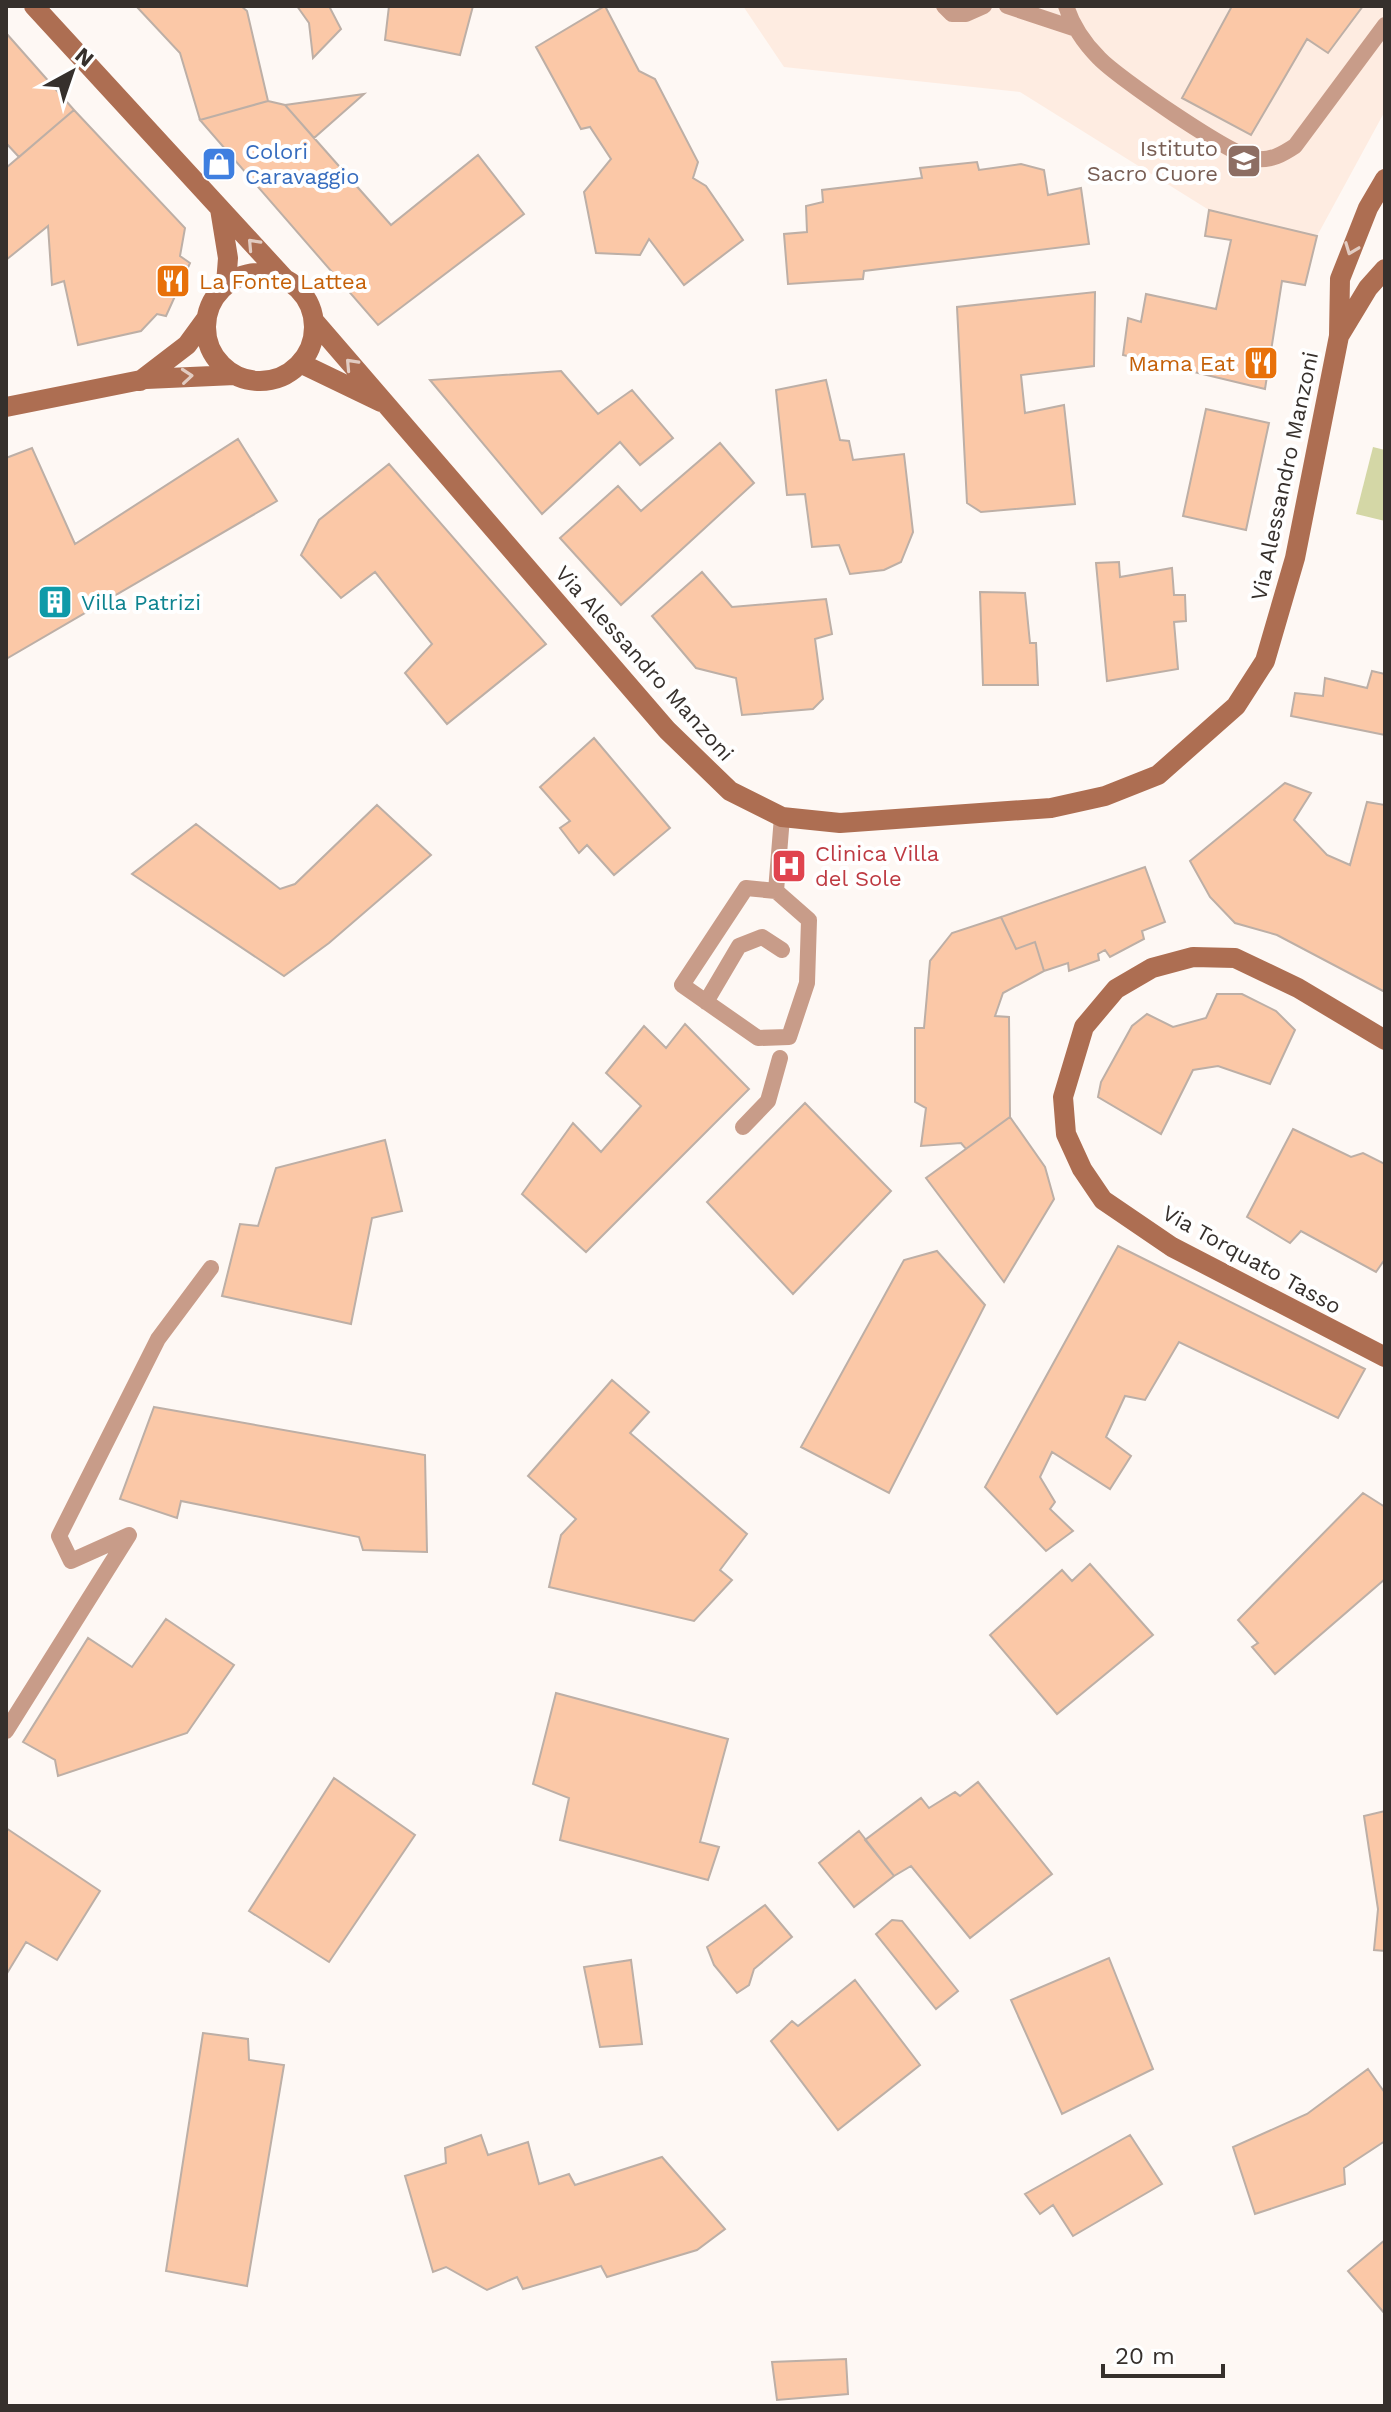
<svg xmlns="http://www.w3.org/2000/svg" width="1391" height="2412" font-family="'Work Sans',sans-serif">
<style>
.built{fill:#feece1}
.pitch{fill:#d4d7a6}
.building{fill:#fbc8a7;stroke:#bdafa6;stroke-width:2}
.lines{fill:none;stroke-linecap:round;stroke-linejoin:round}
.lane{stroke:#c89c89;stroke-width:16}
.secondary{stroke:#ad6e52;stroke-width:20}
.oneway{stroke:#e2ccc2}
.labels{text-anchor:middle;stroke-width:8;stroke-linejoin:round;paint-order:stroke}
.education-label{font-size:22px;fill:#785e54;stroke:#fff;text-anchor:end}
.shop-label{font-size:22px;fill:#366cbe;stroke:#fff;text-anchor:start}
.food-label{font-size:22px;fill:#c56008;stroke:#fff;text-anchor:start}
.street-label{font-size:22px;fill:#36302c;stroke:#fff}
.culture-label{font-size:22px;fill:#0d838f;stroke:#fff;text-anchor:start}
.health-label{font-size:22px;fill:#be3a42;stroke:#fff;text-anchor:start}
</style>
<rect width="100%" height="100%" fill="#fef8f4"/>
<path class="built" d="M743,6H1385V111L1317,236L1209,210L1020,92L784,67Z"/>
<path class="pitch" d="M1373,447L1385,450V521L1356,514Z"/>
<path class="building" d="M136,6H241L247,11L268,101L200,120L180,53Z
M297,6H329L341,29L313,58L309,23Z
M389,6H473L460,55L385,40Z
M605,6L639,71L655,79L698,162L693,178L706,186L743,240L684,285L649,239L640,255L596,253L584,192L611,159L590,127L581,129L536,47Z
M1232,6H1363L1328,53L1307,39L1251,135L1182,98Z
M6,33L74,110L19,157L6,143Z
M364,94L314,138L285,105Z
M268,101L285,105L391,225L478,155L524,214L378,325L200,120Z
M74,110L185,228L180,256L190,263L166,316L157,314L141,331L78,345L64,281L52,285L48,226L6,260V168Z
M977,162L979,170L1021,164L1044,170L1048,195L1081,188L1089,244L864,271L863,279L788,284L784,234L807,232L806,206L823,202L822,190L922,178L920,168Z
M1209,210L1317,236L1305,285L1282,281L1265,389L1123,355L1128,318L1141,322L1146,294L1216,309L1231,240L1205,236Z
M1095,292L1094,366L1021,375L1025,413L1064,405L1075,504L981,512L967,503L957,307Z
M561,371L598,414L632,390L673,438L640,465L620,442L542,514L430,380Z
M826,380L840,440L849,441L853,460L904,454L913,532L901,562L884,570L850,574L839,545L812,547L805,494L787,495L776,390Z
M1206,409L1269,423L1246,530L1183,516Z
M238,439L277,501L6,659V458L32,448L75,544Z
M720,443L754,483L621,605L560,538L618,486L641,511Z
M389,464L546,644L447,724L405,673L432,644L375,572L341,598L301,555L319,520Z
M1119,562L1120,577L1172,568L1174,595H1185L1186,621L1174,622L1178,669L1107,681L1096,563Z
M702,572L732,607L826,599L832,634L815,639L823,699L813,709L742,715L736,678L696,668L652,616Z
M980,592L1025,593L1030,643H1036L1038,685H983Z
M1372,671L1385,674V735L1291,716L1295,693L1323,696L1325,678L1367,688Z
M594,738L670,828L614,875L587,845L579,853L560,828L570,821L540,787Z
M1285,783L1311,793L1294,820L1327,855L1350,865L1367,802L1385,805V992L1277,935L1235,923L1210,897L1190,861Z
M377,805L431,855L329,943L284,976L132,874L196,824L280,889L295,884Z
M1145,867L1165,922L1142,931L1144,939L1110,957L1105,950L1098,954L1099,960L1069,971L1068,963L1044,971L1035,942L1016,949L1001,917Z
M1001,917L1016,949L1035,942L1044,971L1003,993L995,1016L1009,1017L1010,1117L966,1149L961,1143L921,1146L926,1108L915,1102V1028H924L930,961L952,933Z
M1217,994H1242L1276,1011L1295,1030L1270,1084L1218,1066L1193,1070L1161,1134L1098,1097L1101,1082L1132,1026L1147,1014L1173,1027L1206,1018Z
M685,1024L749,1089L586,1252L522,1194L573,1123L601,1152L641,1106L606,1073L644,1026L666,1048Z
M805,1103L891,1191L793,1294L707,1202Z
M1010,1117L1045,1167L1054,1199L1004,1282L926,1178Z
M1293,1129L1351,1157L1363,1153L1385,1164V1259L1376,1272L1301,1231L1290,1243L1247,1217Z
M385,1140L402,1211L372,1218L351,1324L222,1296L240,1224L258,1226L276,1168Z
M1118,1246L1365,1369L1338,1418L1179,1342L1145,1400L1125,1396L1106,1437L1131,1456L1110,1489L1052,1452L1040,1477L1055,1502L1050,1509L1073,1531L1046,1551L985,1487Z
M937,1251L985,1305L889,1493L801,1447L904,1260Z
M612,1380L649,1412L630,1433L747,1534L720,1570L732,1580L694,1621L549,1587L561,1535L576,1519L528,1476Z
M154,1407L425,1455L427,1552L363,1550L359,1537L181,1501L177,1518L120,1499Z
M1363,1493L1385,1507V1579L1275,1674L1252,1647L1258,1643L1238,1620Z
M1090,1564L1153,1635L1057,1714L990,1635L1062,1570L1072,1581Z
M166,1619L234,1665L187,1733L58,1776L55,1760L23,1742L88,1638L132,1667Z
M556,1693L728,1739L700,1842L719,1847L708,1880L560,1840L569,1798L533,1784Z
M334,1778L415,1835L329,1962L249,1911Z
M978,1782L1052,1874L970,1938L911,1866L894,1876L865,1840L921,1798L929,1808L955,1792L960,1796Z
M1385,1811V1951L1374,1950L1378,1909L1364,1816Z
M6,1828L100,1891L57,1960L26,1942L6,1975Z
M859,1831L894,1876L854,1907L819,1863Z
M765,1905L792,1937L754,1969L749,1985L737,1993L714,1965L707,1947Z
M892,1920L902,1921L958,1991L936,2009L876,1934Z
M1109,1958L1153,2069L1062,2114L1011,2000Z
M631,1960L642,2044L600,2047L584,1967Z
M855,1980L920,2065L838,2130L771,2041L792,2021L798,2026Z
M203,2033L248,2039L249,2060L284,2065L247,2286L166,2271Z
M1368,2069L1385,2093V2141L1344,2168L1345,2184L1255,2214L1233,2147L1307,2114Z
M481,2135L488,2155L528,2142L539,2184L569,2174L575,2185L662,2157L725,2229L697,2250L607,2277L601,2266L523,2289L517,2277L487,2290L446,2267L433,2272L405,2176L446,2163L445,2148Z
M1130,2135L1162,2184L1073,2236L1053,2205L1040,2214L1025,2194Z
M1385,2240V2314L1348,2271Z
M846,2359L848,2394L777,2400L772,2362Z"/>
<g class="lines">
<path class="lane" d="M944,6L952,14H966L984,6
M1007,6L1073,28
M1066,6C1073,27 1083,42 1099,58C1118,78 1230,155 1255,159C1271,161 1283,154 1295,146L1385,25
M776,891L746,888L682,985L758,1038L789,1037L807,983L809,920L776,891L782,817
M706,1002L739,946L762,937L782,950
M743,1127L768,1101L780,1058
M6,1731L129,1535L71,1561L59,1536L158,1339L211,1268"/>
<path class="secondary" d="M34,6L285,279
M220,209L228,258L226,284
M206 327a54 54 0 1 1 108 0a54 54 0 1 1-108 0Z
M315,322L667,730L730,791L782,817L840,823L1051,808L1105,796L1158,775L1236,706L1265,661L1295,558L1339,336L1340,279L1368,208L1385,179
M1339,336L1368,288L1385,269
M300,363L381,402
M140,381L187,345L206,319
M6,407L146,379L235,375
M1385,1040L1298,988L1235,958L1193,957L1152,968L1116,989L1084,1027L1063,1097L1066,1134L1082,1169L1103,1200L1172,1247L1385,1357"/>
</g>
<defs><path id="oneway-chevron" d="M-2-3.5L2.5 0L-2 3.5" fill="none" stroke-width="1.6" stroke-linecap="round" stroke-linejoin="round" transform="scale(2)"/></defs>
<g class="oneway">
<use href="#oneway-chevron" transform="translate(253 244) rotate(-133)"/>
<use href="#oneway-chevron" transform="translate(1351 249) rotate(111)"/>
<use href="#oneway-chevron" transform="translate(351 364) rotate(-133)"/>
<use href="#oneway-chevron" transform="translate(187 376) rotate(-5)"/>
</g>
<defs>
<g id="school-square" transform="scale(1.8)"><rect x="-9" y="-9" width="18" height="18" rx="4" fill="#8d6e63" stroke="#fff"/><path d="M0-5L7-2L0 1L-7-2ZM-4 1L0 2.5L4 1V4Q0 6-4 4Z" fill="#fff"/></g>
<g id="shop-square" transform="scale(1.8)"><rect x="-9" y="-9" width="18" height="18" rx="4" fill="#3f7fe0" stroke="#fff"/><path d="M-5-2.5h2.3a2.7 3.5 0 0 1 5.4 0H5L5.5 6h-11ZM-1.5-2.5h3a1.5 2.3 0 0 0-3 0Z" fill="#fff"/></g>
<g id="restaurant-square" transform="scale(1.8)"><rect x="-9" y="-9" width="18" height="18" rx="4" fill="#e8710a" stroke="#fff"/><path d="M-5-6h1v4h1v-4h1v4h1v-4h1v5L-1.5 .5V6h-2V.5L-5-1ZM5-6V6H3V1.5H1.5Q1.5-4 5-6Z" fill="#fff"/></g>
<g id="building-square" transform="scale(1.8)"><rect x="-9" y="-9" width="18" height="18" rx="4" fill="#0f9aa8" stroke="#fff"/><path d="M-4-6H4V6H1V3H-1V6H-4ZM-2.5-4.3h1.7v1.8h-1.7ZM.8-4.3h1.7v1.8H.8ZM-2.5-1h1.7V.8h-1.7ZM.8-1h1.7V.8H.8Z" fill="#fff"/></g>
<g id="hospital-square" transform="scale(1.8)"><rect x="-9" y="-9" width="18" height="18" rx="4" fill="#e0444e" stroke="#fff"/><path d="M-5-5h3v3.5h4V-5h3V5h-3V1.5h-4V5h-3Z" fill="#fff"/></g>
</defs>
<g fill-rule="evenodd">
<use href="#school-square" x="1244" y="161"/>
<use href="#shop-square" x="219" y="164"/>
<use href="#restaurant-square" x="173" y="281"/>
<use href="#restaurant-square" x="1261" y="363"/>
<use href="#building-square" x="55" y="602"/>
<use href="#hospital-square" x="789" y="866"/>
</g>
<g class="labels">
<g class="education-label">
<text x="1218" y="156">Istituto<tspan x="1218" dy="25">Sacro Cuore</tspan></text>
</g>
<g class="shop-label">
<text x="245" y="159">Colori<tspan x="245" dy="25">Caravaggio</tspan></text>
</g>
<g class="food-label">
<text x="199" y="289">La Fonte Lattea</text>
<text x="1235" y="371" text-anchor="end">Mama Eat</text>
</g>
<g class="street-label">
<text transform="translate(1284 476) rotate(-78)" y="8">Via Alessandro Manzoni</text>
<text transform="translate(645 663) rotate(48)" y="8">Via Alessandro Manzoni</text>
<text transform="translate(1252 1259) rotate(29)" y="8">Via Torquato Tasso</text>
</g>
<g class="culture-label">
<text x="81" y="610">Villa Patrizi</text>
</g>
<g class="health-label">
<text x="815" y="861">Clinica Villa<tspan x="815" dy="25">del Sole</tspan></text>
</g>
</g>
<rect width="1391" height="2412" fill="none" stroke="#36302c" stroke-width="16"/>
<g transform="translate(72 72) rotate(40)" stroke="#ffffff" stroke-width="6" paint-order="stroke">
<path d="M0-6L14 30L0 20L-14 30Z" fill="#36302c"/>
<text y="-12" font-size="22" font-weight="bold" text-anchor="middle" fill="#36302c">N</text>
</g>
<path d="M1103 2364v12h120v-12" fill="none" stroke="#36302c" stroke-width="4"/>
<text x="1115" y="2364" font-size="24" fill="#36302c" stroke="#ffffff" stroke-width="6" paint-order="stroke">20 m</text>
</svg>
